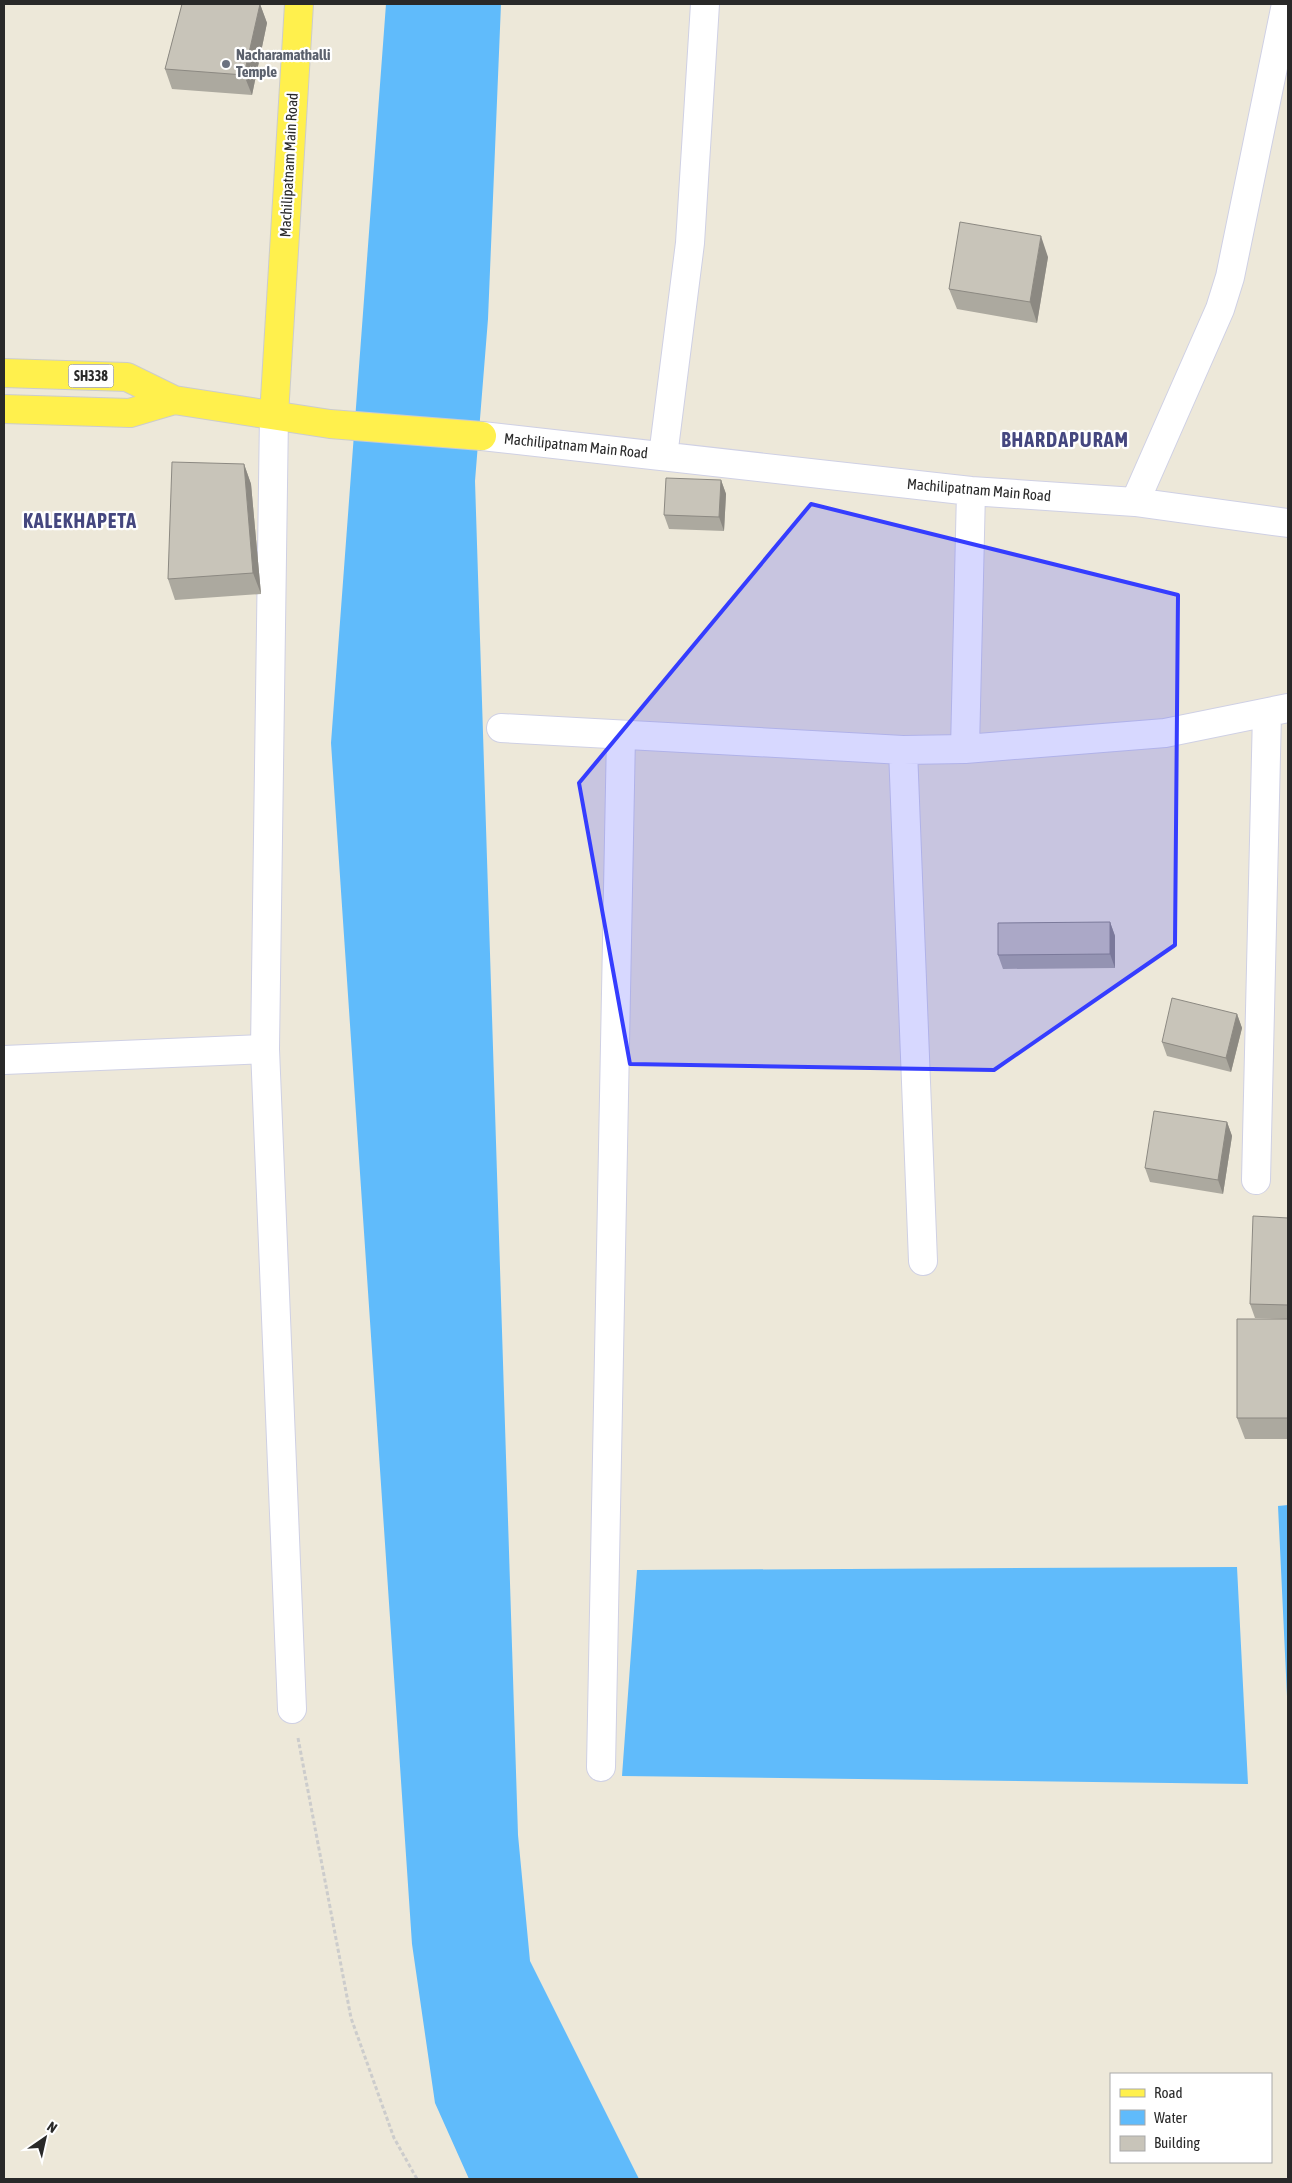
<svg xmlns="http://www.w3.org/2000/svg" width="1292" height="2183" font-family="'Asap Condensed',sans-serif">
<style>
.water{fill:#60bbfb}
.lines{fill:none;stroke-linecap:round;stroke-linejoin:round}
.minor-casing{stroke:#cfd0e4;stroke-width:30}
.major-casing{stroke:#ccc;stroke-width:30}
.path{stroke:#ccc;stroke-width:3;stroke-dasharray:4 2.5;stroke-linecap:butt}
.minor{stroke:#fff;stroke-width:28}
.major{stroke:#fff04d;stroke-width:28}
.wall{fill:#aca99f}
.shaded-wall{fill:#8c8982}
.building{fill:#c8c4b9;stroke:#8c8982}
.marked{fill:#353dff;fill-opacity:0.2;stroke:#353dff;stroke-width:4;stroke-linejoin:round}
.worship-dot{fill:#6b7280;stroke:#fff;stroke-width:2}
.labels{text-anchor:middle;stroke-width:4.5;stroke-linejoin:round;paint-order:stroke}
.shield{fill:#fff;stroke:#696969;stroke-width:1}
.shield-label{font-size:14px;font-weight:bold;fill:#292929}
.worship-label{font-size:15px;font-weight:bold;fill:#5b616d;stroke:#fff;text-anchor:start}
.street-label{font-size:15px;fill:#292929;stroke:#fff}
.district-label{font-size:20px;font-weight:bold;letter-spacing:1px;fill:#45477f;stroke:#fff}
</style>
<rect width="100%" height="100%" fill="#ede8d9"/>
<path class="water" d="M386,4H501L488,319L475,481L518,1835L530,1961L639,2179H469L435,2103L412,1944L331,743Z
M1288,1505V1717L1278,1506Z
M1237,1567L1248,1784L622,1776L637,1570Z"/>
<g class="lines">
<g class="minor-casing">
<path id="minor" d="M274,415L265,1049L292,1709
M482,436L971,491L1135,502L1288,523
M663,456L690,243L705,4
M1135,502L1220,309L1230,277L1286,4
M501,728L903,750L965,749L1165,733L1288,708
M965,749L971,491
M903,750L923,1261
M4,1060L265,1049
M1256,1180L1267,713
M601,1767L621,735"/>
</g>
<g class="major-casing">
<path id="major" d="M4,373L127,377L174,400L330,424L482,436
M4,409L130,413L174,400
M274,415L299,4"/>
</g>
<path class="path" d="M298,1738L351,2018L394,2138L417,2179"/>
<use href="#minor" class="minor"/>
<use href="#major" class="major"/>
</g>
<path class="wall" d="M182,4H260L267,23L252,95L172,89L165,69Z
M1048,257L1037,323L957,309L949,289Z
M244,464L251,484L261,594L175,600L168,579Z
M721,480L726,494L724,531L669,529L664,515Z
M1110,922L1115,936V968L1003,969L998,955Z
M1237,1014L1242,1028L1231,1072L1167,1056L1162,1042Z
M1227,1122L1232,1136L1223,1194L1150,1182L1145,1168Z
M1288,1218V1439H1245L1237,1418L1288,1319L1255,1318L1250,1304Z"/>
<path class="shaded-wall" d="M260,4L267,23L252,95L244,75Z
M1041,236L1048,257L1037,323L1030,302Z
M244,464L251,484L261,594L253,573Z
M721,480L726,494L724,531L719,517Z
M1110,922L1115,936V968L1110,954Z
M1237,1014L1242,1028L1231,1072L1226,1058Z
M1227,1122L1232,1136L1223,1194L1218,1180Z"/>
<path class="building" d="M182,4H260L244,75L165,69Z
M960,222L1041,236L1030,302L949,289Z
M172,462L244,464L253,573L168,579Z
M666,478L721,480L719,517L664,515Z
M1110,922V954L998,955V923Z
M1172,998L1237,1014L1226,1058L1162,1042Z
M1154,1111L1227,1122L1218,1180L1145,1168Z
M1253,1216L1288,1218V1305L1250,1304Z
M1237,1319H1288V1418H1237Z"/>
<path class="marked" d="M811,504L1178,595L1175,945L994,1070L630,1064L579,783Z"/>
<circle class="worship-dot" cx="226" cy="64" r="5"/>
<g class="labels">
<rect class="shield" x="68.5" y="364.5" width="45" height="23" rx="4"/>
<g class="shield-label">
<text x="91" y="381">SH338</text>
</g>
<g class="worship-label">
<text x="236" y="60">Nacharamathalli<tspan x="236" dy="17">Temple</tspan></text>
</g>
<g class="street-label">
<text transform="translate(289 165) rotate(-87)" y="5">Machilipatnam Main Road</text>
<text transform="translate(576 446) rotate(6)" y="5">Machilipatnam Main Road</text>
<text transform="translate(979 490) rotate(5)" y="5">Machilipatnam Main Road</text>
</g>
<g class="district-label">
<text x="1065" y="447">BHARDAPURAM</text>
<text x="80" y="528">KALEKHAPETA</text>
</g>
</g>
<rect width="1292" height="2183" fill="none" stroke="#292929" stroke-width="10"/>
<rect x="1110" y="2073" width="162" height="90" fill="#ffffff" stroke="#a9a9a9"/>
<rect x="1120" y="2089" width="25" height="8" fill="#fff04d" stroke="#a9a9a9"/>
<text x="1154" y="2098" font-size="15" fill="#292929">Road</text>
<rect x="1120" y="2110" width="25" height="15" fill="#60bbfb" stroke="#a9a9a9"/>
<text x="1154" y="2123" font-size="15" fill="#292929">Water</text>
<rect x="1120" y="2136" width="25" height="15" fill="#c8c4b9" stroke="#a9a9a9"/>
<text x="1154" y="2148" font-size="15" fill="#292929">Building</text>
<g transform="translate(45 2138) rotate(34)" stroke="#ffffff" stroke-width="4" paint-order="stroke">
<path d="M0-4L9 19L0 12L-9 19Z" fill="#292929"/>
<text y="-8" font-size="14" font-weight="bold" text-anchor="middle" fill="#292929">N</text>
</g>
</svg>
